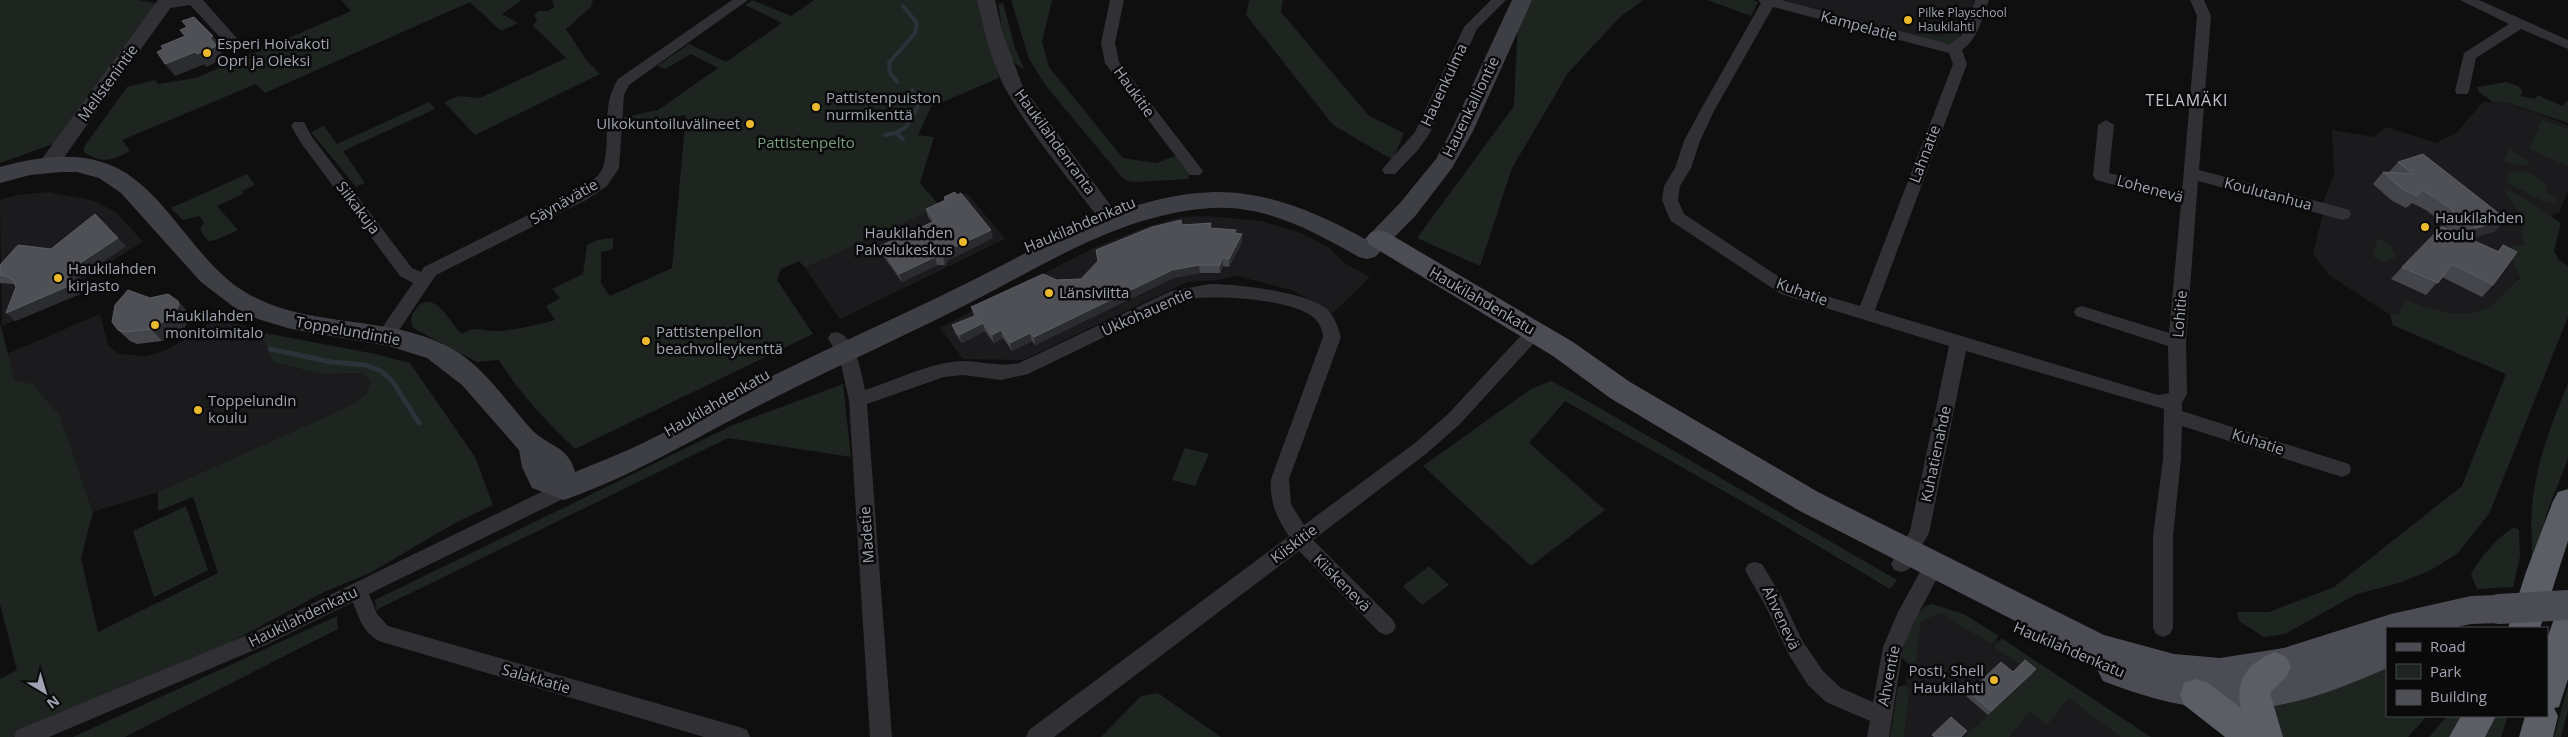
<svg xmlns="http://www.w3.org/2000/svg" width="2568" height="737" font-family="'Open Sans',sans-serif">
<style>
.built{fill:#1b1b1d}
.green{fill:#1e241f}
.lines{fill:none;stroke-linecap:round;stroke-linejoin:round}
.stream-far1{stroke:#2b323a;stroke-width:4}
.stream{stroke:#2b323a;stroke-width:5}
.minor{fill:#303035;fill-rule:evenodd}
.tertiary{fill:#303035;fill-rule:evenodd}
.secondary{fill:#3e3f45;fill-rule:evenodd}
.primary{fill:#4c4d54;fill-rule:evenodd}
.motorway{fill:#5c5e66;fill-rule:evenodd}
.primary-bridge{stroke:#4c4d54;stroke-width:30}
.wall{fill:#45464b}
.shaded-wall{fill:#2b2c2f}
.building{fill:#4f5056;stroke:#5b5d64}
.poi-dot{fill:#eab92d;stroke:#0a0a0b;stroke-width:2}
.labels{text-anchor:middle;stroke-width:5;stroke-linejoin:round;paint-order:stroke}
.far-poi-label{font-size:12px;fill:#a0a4b1;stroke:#0a0a0b;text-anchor:start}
.street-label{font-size:15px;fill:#a0a4b1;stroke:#0a0a0b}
.poi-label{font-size:15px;fill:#a0a4b1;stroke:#0a0a0b;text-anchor:start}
.park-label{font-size:15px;fill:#789b7d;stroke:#0a0a0b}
.neighbourhood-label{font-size:16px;letter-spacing:1px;fill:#c1c3cd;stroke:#0a0a0b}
</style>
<rect width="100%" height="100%" fill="#0f0f10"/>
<path class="built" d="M1777,0H1974L1959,38L1943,44Z
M2483,102L2509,103L2568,125V191L2559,213L2532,222L2520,274L2474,361L2393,325L2390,315L2329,275L2313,254L2323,213L2322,205L2334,174L2332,130L2373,137L2387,127L2436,143L2456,133Z
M49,192L95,201L117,213L143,242L77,282L79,293L2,326L0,200L17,195Z
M967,193L1005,239L840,319L805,268Z
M1208,216L1261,221L1301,233L1328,247L1346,264L1370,277L1333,313L1292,290L1237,276L1218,280L1187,282L1023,360L963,359L940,328L1091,249L1146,227L1181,217Z
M100,314L108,345L119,354L146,356L164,351L196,333L218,316L260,332L273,362L319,374L362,373L370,381L367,393L354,404L158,492L93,512L60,416L15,381L7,354Z
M1932,604L1982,631L2146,737H1899L1909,656L1923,607Z"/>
<path class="green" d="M0,0H139L159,4L53,144L0,163Z
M341,0H522L502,14L518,23L501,31L470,2L265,93L256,84L122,140L130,151C111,161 102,164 84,152V147L127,87L155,80L158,84L196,78L351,11Z
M552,0H593L591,7L566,29L587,61L600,74L475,135L444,102L459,96L480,98L566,58L533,26L537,20L534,16L538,11H548L554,7Z
M752,0L791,16L814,0H977L999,78L931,107L918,135L934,137L920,183L940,206L805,268L799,261L781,269L777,280L813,334L575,449C546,421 520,394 499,360L477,362L415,329C407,320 413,312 420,304C439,294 450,324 462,334C477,325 484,332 500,331C519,329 537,325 555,320L546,306L560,298L552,289L583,274L587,245L597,240L613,238V249L601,252V283L610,296L672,268L686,115L623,126L624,117L658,110L718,68L691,54L665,69L657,66L689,44L726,62L782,23L745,5Z
M1011,0H1052L1042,42L1049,67L1123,158L1156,163L1175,156L1185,164L1190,174L1188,179L1135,182L1127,181L1121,176L1046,86L1029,59Z
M1249,0H1283L1281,12L1369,116L1404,133L1393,160L1333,125L1246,15Z
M1531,0H1643L1620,17L1568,73L1512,168L1480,266L1417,238L1514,106L1518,20Z
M1707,0H1753L1758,2L1751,16Z
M1003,3L1015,48L1024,69H1023C1000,56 1003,25 998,4Z
M1950,19L1965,24C1954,52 1941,44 1917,38L1919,32L1944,37Z
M2506,82L2518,86L2523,91L2520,96L2535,99L2538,95L2562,106L2568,100V123L2509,103L2493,102L2479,92L2477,87Z
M429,102L435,109L343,151L365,183L356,187L311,132L324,126L337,144Z
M2542,120L2568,129V166L2529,149Z
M2509,149L2529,161V164L2521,166L2504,161Z
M2521,171C2534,174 2546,178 2547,193L2555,196L2557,200L2552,203L2541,200L2506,182L2509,174Z
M247,174L255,185L242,191L243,194L217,206L238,230L216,240L208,241L200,230L204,222L199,216L183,220L171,208Z
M2504,189L2525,198L2561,223L2554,251L2559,260L2568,266V317L2489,514L2458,553L2431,570L2399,583L2357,594L2285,634L2264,637L2239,621L2237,612H2269L2334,587L2462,486L2506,374L2393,325L2390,315L2399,314L2405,300C2428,308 2461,320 2485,309C2498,303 2509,287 2520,278L2508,251L2513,245L2524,246L2521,230L2523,220Z
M2379,239C2388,242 2394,248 2395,257C2387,262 2380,264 2373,256L2377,240Z
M0,323L15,381L33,384L60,416L93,512L81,558L98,632L218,573L193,497L158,511V492L354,404L367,393L370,381L362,373L319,374L273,362L260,332L375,354L410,363L475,457L493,505L455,523L370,573L324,592L231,642L129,684L13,737H0V679L17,670L0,604Z
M1551,381L1565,388L1897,580L1890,589L1773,519L1565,401L1529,443L1605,510L1531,566L1423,466L1531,389Z
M2568,383V459L2548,510L2533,560C2530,555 2533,548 2532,542C2527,485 2547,435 2568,383Z
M843,384L851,457L728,438L376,610L375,600L733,425Z
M1185,448L1209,454L1195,486L1172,480Z
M186,506L208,570L154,597L133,531Z
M2514,527L2519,530L2520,556L2513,587L2477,589L2471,574C2481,556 2497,538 2514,527Z
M1429,566L1449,585L1422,605L1403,586Z
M1932,604L1964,614L1999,636L1991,644L1941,613L1921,621L1915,667L1912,668L1902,658C1904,637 1911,612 1932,604Z
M337,616L338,629L125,737H73Z
M2002,638L2022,652L2151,737H2121L2069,698L2047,725L2030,712L2009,737H1965L2033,673L1994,647Z
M2387,664V716H2427L2408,737H2278L2268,701Z
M1904,685L1908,688L1909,693L1904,737H1890L1898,687Z
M2568,686V710L2561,737H2554Z
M1158,693L1221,737H1101L1141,696Z
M2447,716H2464L2449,737H2429Z
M2490,716H2508L2501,737H2477Z"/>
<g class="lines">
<path class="stream-far1" d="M897,82L890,73L889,63L915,33L917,23L903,6
M885,135L896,133
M903,139L896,133L906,127L920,103L912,90"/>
<path class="stream" d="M270,349L331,362L365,365L381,371L393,382L419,423"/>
<path class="minor" d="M169,0H203L242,44L244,47L242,50H232L190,5L164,9L157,5L159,2Z
M732,0H748L629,85L624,95L619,168L607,186L586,200L436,275L391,342L385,344L379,342L376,337L379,332L413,283L400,276L301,143L291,126L294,122H304L312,137L412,268L421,272L424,267L574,192C584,186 599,179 603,167C612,139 600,106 618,79Z
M1110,0H1124L1115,43L1119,62L1200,167L1203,171L1200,175H1190L1105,63L1101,43Z
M1491,0H1506L1477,29L1430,133L1418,150L1395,174H1385L1382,170L1385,166L1415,132L1464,27Z
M1758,0H1781L1949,44L1961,36L1975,0H1989C1982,18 1978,39 1962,50L1967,64L1875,310L2158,395L2169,393L2168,346L2076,316L2074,312L2076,308L2082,306L2169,333L2181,203L2096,180L2093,176L2098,125L2106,120L2114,125L2109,173L2182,192L2197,16L2190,0H2204L2211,16L2199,170L2343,208L2349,210L2351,214L2349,218L2343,220L2198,181L2186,342L2187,394L2182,403V411L2349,464L2351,469L2349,474L2342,477L2182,426L2181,459L2173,536V628L2170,634L2163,637L2156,634L2153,628V536L2163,459L2164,409L1966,351L1929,533L1908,570L1901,572L1894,570L1891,564L1910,531L1949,346L1781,294L1671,221L1669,217L1662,200L1664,186L1675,168L1684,141L1700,111L1761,3ZM1773,7L1949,53L1953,64L1860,306L1793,286L1684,214L1678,200L1680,186L1691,168L1700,141L1714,111Z
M2460,0H2479L2568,40V49L2521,29L2476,58L2469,91L2467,94H2457L2455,91L2464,53L2509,24Z
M1210,284C1237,284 1307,292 1327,309C1335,317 1338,327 1341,337L1289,479L1291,504L1304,525L1415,443L1448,414L1529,327L1535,325L1541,327L1544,332L1460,424L1427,453L1313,540L1393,620L1396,626L1393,632L1386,635L1379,632L1299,551L1054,737H1026L1029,730L1289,536C1277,519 1269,501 1271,479L1323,337C1322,329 1320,323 1313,317C1290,298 1210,294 1181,300L1028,374L1001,380L963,375L944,377L867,404L892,737H870L849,400L840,360L828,338L831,333C853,326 862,374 865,390C896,380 929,363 961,361C982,361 996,367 1019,363L1171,291Z
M564,481L571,483L573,489L571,495L369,594L377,614L388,626L739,727L747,730L750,737H704L382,642C365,636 359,619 353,602L266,645L49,737H14L17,730L252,633Z
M1934,557L1941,559L1944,565L1914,622L1903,647L1889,737H1867L1870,721L1826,702L1808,685L1789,655L1766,607L1745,570L1748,564L1755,562L1762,564L1780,594L1803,642L1823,671L1841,688L1873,702L1883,647L1898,612L1927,559Z"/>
<path class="tertiary" d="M158,0H176L55,170L48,172L41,170L38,165L41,160Z
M977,0H995L1003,34L1023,87L1120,218L1123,223L1120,228L1113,230L1106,228C1074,185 1030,134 1005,88C991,61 984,29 977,0Z"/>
<path class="secondary" d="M1512,0H1532L1473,131L1452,168L1416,215L1375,257L1367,259L1359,257C1313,231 1266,205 1212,208C1127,213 1054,259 981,297C912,333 841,364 772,399C703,433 636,475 564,500L532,488L522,467L519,450L462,385L427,358L389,346L291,329L258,319L235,308L201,282L121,193L99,178L77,172H61L30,175L0,183V167C37,157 78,150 115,167C166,191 195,262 245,292C306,329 382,314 445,345C481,362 505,400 531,429C548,447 568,445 575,472C601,461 626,452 651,439C686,422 719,402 754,385C822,351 892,320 961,286C1041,247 1122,195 1214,192C1268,191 1318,213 1365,239L1400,203L1436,159L1451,131Z"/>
<path class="primary" d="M1379,230L1388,233L1573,342L1630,382L1818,492L2104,635L2174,654L2220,658L2284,648L2391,614L2471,596L2499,595L2510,599L2515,609L2510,619L2499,623L2471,624L2452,628H2387V668C2279,717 2214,724 2103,681L2098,671L2102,663L2086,657L1798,510L1610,398L1553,356L1370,245L1366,239L1370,233Z"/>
<path class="motorway" d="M2568,489V541L2540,628H2508L2526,572L2553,501L2558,492Z
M2568,606V679L2559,707L2554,708L2558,716L2553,737H2519L2525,716H2547V639L2557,610Z
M2275,652L2286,657L2291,667L2286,677L2270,693L2283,737H2225L2184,705L2180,694L2184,683L2196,679L2208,683L2241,708C2234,680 2249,662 2275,652Z
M2461,716H2496L2485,737H2449Z"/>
<path class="primary-bridge" d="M2499,609L2568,605"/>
</g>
<path class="wall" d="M2398,162L2506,219L2495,231L2470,239L2497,252L2503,245L2493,285L2482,297L2442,277L2426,295L2391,279L2402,267L2451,230L2426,210L2412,203L2406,208L2391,200L2373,184L2383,172H2389Z
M944,197L993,238L948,260L945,265H937L902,282L882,254L880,246L932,222L928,217L926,209L944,200Z
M1211,223V228L1236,230V233L1242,234V242L1229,267L1223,266L1220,273H1200L1173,278L1035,345L1032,341L1012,351L1003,338L994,343L985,331L962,343L955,333L952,325L974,316L971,307L1057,280L1081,279L1182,225Z
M126,246L76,279L80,294L15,321L16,287L14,284L0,283V265L51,249Z
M150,298L189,313L190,317L184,328L162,341L137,344L130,341L118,330Z
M2013,672L2033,673L1988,715L1966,696L1969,692Z"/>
<path class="shaded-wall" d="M213,36L222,49L219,50L226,58L206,67L197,54L210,38Z
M195,52L205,64L175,76L165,64Z
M2506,219L2495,231L2465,241L2476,228Z
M991,230L993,238L948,260L945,265L943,257L946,251Z
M1242,234V242L1229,267V259Z
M118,238L126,246L76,279L80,294L15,321L6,313L68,271Z
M935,257L937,265L902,282L899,274Z
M1223,257V266L1220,273V265Z
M1199,265L1200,273L1173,278L1035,345L1034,337L1172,270Z
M178,301L189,313L190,317L184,328L162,341L151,329Z
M983,323L985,331L962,343L959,335Z
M1001,330L1003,338L994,343L992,335Z
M1030,333L1032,341L1012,351L1010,343Z"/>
<path class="building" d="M194,17L213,36L210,38L217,46L197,54L195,52L165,64L157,52L163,49L161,46L185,36L180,30L187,27L182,21Z
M2423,154L2506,219L2476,228L2436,198L2422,190L2417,196L2401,188L2383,172L2413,174L2398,162Z
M955,192L957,195L961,193L991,230L946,251L943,257H935L899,274L880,246L935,221L926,209L946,200L944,197Z
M95,214L118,238L68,271L71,285L6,313L16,287L13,280L6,276L0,275V265L18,245L51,249Z
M1181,220L1182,225L1211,223L1210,228L1236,230L1235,233L1242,234L1229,259L1223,257L1220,265H1199L1172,270L1034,337L1030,333L1010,343L1001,330L992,335L983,323L959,335L952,325L977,315L971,307L1043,274L1057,280L1081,279L1098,261L1096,250L1152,227Z
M2442,226L2499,252L2503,245L2517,252L2493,285L2452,264L2438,283L2402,267Z
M128,290L150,298L168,294L178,301L179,305L173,316L151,329L125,332L118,330L112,322L115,305Z
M2025,660L2036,669L1991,711L1969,692L2001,662L2013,672Z
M1951,717L1967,731L1961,737H1935L1932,735Z"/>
<g class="poi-dot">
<circle cx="1908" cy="20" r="5"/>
<circle cx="207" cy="53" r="5"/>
<circle cx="816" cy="107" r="5"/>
<circle cx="750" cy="124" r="5"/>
<circle cx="2425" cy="227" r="5"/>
<circle cx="963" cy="242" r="5"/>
<circle cx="58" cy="278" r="5"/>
<circle cx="1049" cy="293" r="5"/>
<circle cx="155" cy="325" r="5"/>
<circle cx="646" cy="341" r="5"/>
<circle cx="198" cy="410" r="5"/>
<circle cx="1994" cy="680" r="5"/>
</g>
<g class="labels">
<g class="far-poi-label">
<text x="1918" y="17">Pilke Playschool<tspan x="1918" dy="14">Haukilahti</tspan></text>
</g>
<g class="street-label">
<text transform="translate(1859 26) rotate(15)" y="5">Kampelatie</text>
<text transform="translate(108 83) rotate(-54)" y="5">Mellstenintie</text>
<text transform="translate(1444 85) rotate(-65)" y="5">Hauenkulma</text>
<text transform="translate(1134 92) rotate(54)" y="5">Haukitie</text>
<text transform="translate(1471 107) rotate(-64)" y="5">Hauenkalliontie</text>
<text transform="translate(1055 142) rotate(54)" y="5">Haukilahdenranta</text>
<text transform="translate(1925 154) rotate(-69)" y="5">Lahnatie</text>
<text transform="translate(2150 189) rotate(15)" y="5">Lohenevä</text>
<text transform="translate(2268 194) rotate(15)" y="5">Koulutanhua</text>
<text transform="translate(564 202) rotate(-30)" y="5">Säynävätie</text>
<text transform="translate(358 208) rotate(53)" y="5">Siikakuja</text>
<text transform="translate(1080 225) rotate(-23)" y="5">Haukilahdenkatu</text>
<text transform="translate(1802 292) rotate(20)" y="5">Kuhatie</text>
<text transform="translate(1482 301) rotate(30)" y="5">Haukilahdenkatu</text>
<text transform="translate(1147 312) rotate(-24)" y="5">Ukkohauentie</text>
<text transform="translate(2180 314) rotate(-85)" y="5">Lohitie</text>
<text transform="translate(348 331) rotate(10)" y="5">Toppelundintie</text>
<text transform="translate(717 403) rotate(-30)" y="5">Haukilahdenkatu</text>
<text transform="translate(2258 442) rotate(18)" y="5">Kuhatie</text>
<text transform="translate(1936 454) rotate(-78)" y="5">Kuhatienahde</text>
<text transform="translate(867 535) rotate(-94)" y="5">Madetie</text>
<text transform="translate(1294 544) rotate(-37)" y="5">Kiiskitie</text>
<text transform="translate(1342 583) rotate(45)" y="5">Kiiskenevä</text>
<text transform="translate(303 617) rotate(-26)" y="5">Haukilahdenkatu</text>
<text transform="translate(1781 618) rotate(65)" y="5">Ahvenevä</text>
<text transform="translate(2069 650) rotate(23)" y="5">Haukilahdenkatu</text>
<text transform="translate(1889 676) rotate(-79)" y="5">Ahventie</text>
<text transform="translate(536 679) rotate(16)" y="5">Salakkatie</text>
</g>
<g class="poi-label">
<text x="217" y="49">Esperi Hoivakoti<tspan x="217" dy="17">Opri ja Oleksi</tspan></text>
<text x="826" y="103">Pattistenpuiston<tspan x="826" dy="17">nurmikenttä</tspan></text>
<text x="740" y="129" text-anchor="end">Ulkokuntoiluvälineet</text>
<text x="2435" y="223">Haukilahden<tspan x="2435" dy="17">koulu</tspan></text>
<text x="953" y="238" text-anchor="end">Haukilahden<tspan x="953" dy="17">Palvelukeskus</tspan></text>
<text x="68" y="274">Haukilahden<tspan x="68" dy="17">kirjasto</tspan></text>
<text x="1059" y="298">Länsiviitta</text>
<text x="165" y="321">Haukilahden<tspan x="165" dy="17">monitoimitalo</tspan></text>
<text x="656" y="337">Pattistenpellon<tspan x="656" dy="17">beachvolleykenttä</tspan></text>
<text x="208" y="406">Toppelundin<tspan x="208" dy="17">koulu</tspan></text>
<text x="1984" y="676" text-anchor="end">Posti, Shell<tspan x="1984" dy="17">Haukilahti</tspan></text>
</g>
<g class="park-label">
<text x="806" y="148">Pattistenpelto</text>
</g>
<g class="neighbourhood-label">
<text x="2187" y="106">TELAMÄKI</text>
</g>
</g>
<rect x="2386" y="627" width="162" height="90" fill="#0a0a0b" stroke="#46484d"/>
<rect x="2396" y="643" width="25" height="8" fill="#4c4d54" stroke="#46484d"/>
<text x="2430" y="652" font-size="15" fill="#a0a4b1">Road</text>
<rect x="2396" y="664" width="25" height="15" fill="#1e241f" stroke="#46484d"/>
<text x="2430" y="677" font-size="15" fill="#a0a4b1">Park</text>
<rect x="2396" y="690" width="25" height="15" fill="#4f5056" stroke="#46484d"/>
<text x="2430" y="702" font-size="15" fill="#a0a4b1">Building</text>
<g transform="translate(45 692) rotate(142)" stroke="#0a0a0b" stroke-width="4" paint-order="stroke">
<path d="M0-4L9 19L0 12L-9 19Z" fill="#a0a4b1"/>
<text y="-8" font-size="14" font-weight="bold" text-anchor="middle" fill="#a0a4b1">N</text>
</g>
</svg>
